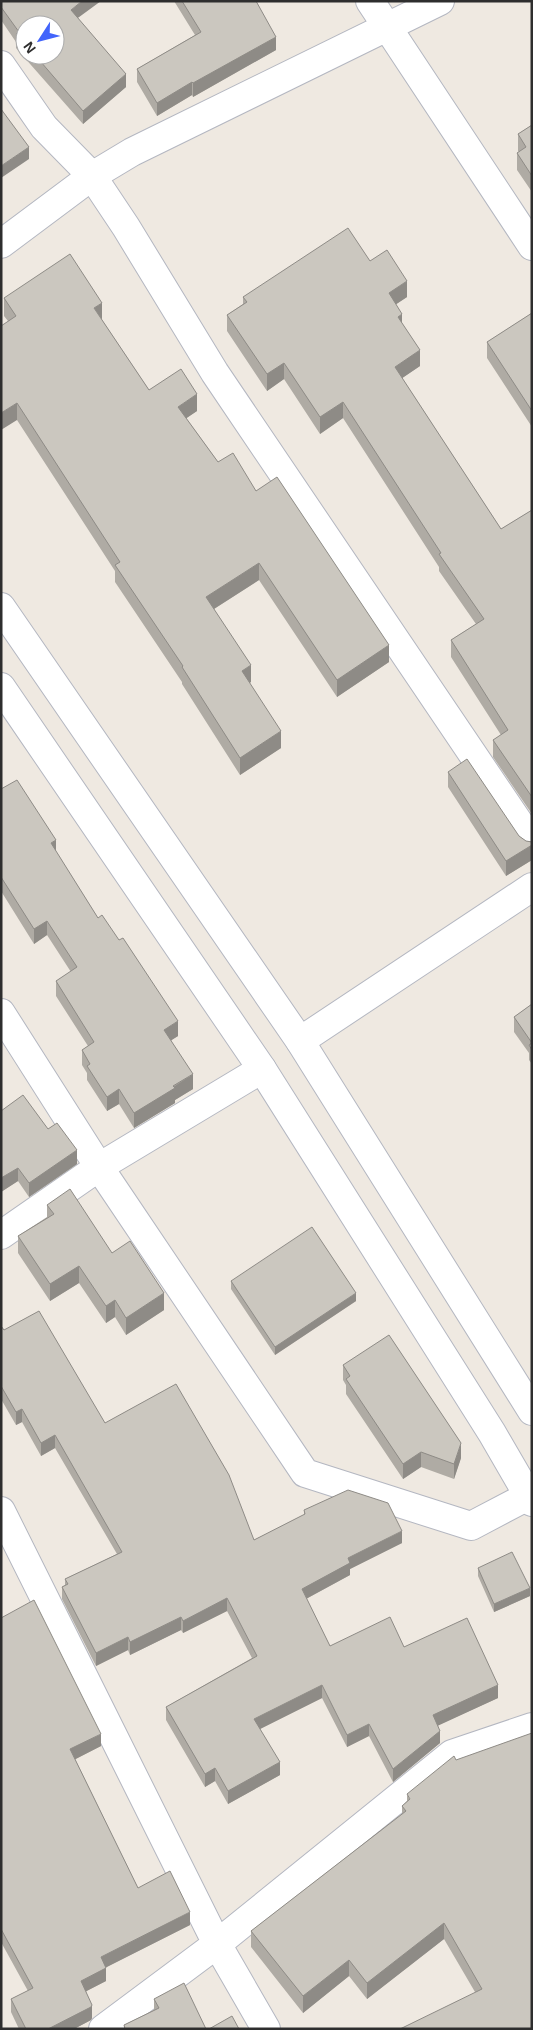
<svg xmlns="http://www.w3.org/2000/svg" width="533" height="2030" font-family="Helvetica,sans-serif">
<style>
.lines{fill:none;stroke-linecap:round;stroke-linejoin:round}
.minor-casing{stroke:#b4b7c1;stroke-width:30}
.tertiary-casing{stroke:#b4b7c1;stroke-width:30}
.minor{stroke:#fff;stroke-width:28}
.tertiary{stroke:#fff;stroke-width:28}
.wall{fill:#afaba4;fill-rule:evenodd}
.shaded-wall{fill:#8e8b86}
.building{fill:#cbc7bf;stroke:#8e8b86}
</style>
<rect width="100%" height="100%" fill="#efe9e1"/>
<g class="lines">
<g class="minor-casing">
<path id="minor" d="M370,1L532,246
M1,65L44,127L92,176L126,227L215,373L532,842
M92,176L132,152L440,1
M1,1013L99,1167L305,1473L471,1526L528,1496
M300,1041L532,887
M1,1235L99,1167L262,1069
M1,1511L217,1944L266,2029
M103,2029L217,1944L452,1754L532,1727"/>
</g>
<g class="tertiary-casing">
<path id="tertiary" d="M1,244L92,176
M1,607L300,1041L532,1411
M1,687L262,1069L492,1433L532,1502"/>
</g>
<use href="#minor" class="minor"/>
<use href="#tertiary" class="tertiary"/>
</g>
<path class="wall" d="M1,1L78,18L126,87L83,124L16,48V42L1,20ZM25,25L55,55H25Z
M174,1H256L276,50L193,97L192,95L157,116L137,82V69L195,35Z
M532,125V192L517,170V153L519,152L518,151V134Z
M370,261L407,297L396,304L402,323L420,366L402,378L501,529L532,510V814L493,757V740L501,735L451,657V640L476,624L439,571V567L343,418L320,434L284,379L267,391L227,331V315L243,304V297Z
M4,298L102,320L149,390L197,411L186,418L218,462L256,491L389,662L337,697L259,580L214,609L251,682L249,683L281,748L240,775L182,684V682L115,582V571L17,420L8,321L4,316Z
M532,313V427L487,358V342Z
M448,772L519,836L526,841L532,842V860L506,876L448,787Z
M1,789L56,852L98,918L178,1036L171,1040L193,1089L175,1100V1103L134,1128L119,1104L107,1111L87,1080V1073L82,1065V1050L88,1046L56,996V981L71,972L47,935L34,944L1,891Z
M532,1004V1064L529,1060V1053L514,1032V1017Z
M1,1111L48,1129L77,1164L29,1197L18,1181L1,1192Z
M47,1205L112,1253L164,1310L126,1335L115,1317L106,1323L79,1283L50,1301L18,1253V1236L47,1217Z
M231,1281L356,1301L275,1355L231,1289Z
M1,1326L4,1330L105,1423L254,1540L304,1515V1510L402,1543L350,1569V1575L306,1599L330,1646L404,1647L498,1698L438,1725L440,1743L393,1782L369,1736L347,1747L322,1698L260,1729L280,1775L228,1804L215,1781L205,1787L166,1720V1707L252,1658L227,1611L183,1633L181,1630L130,1655L128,1650L96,1666L62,1599V1587L65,1585V1579L117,1554L55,1448L41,1456L22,1422L16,1425L1,1399Z
M343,1365L461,1458L454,1479L421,1467L403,1479L346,1394V1385L343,1380Z
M478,1568L530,1596L494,1612L478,1576Z
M1,1618L101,1746L75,1759L138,1888L190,1925L106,1967V1981L86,1991L92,2018L91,2020L74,2029H19L11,2012V1999L28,1991L1,1942Z
M407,1794L532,2029L475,1992L444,1939L367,1999L349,1976L303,2013L251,1947V1931L402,1814V1806L407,1801Z
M154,1999L206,2029H124V2025L154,2010Z"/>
<path class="shaded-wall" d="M82,1H101L71,23V10Z
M276,37V50L193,97V83Z
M126,74V87L83,124V111Z
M192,82V95L157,116V103Z
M29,147V159L1,178V166Z
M407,281V297L389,309V293Z
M102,303V320L94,308Z
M402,314V330L398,317Z
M420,350V366L395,383V367Z
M284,363V379L267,391V374Z
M197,394V411L178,424V407Z
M343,402V418L320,434V417Z
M17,403V420L1,430V413Z
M259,563V580L206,614V597Z
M389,645V662L337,697V680Z
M251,665V682L242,688V671Z
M281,731V748L240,775V758Z
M56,840V855L51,843Z
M532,845V860L506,876V861Z
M47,921V935L34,944V929Z
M178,1021V1036L164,1045V1030Z
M193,1074V1089L175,1100V1103L134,1128V1113Z
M119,1089V1104L107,1111V1097Z
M77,1150V1164L29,1197V1183Z
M18,1168V1181L1,1192V1178Z
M79,1266V1283L50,1301V1284Z
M164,1293V1310L126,1335V1318Z
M356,1293V1301L275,1355V1347Z
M115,1300V1317L106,1323V1306Z
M22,1409V1422L16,1425V1412Z
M55,1435V1448L41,1456V1443Z
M461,1443V1458L454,1479V1464Z
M421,1452V1467L403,1479V1464Z
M402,1531V1543L350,1569V1575L302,1601V1589L348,1558Z
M530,1588V1596L494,1612V1604Z
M227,1598V1611L183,1633V1621Z
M181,1617V1630L130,1655V1642Z
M128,1637V1650L96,1666V1653Z
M322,1685V1698L254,1732V1719Z
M498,1685V1698L433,1728V1715Z
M369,1724V1736L347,1747V1735Z
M440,1731V1743L393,1782V1769Z
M101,1734V1746L70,1762V1749Z
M280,1762V1775L228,1804V1791Z
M215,1768V1781L205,1787V1774Z
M190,1912V1925L101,1970V1957Z
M444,1923V1939L367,1999V1983Z
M349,1960V1976L303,2013V1996Z
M106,1968V1981L81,1994V1981Z
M92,2005V2018L91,2020L74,2029H48Z"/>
<path class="building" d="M1,1H82L71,10L126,74L83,111L35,55H55V25H25V44L16,34L19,32L1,7Z
M182,1H256L276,37L193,83L192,82L157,103L137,69L201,32Z
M1,109L29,147L1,166Z
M532,125V176L517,153L526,147L518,134Z
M348,228L370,261L387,250L407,281L389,293L402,314L398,317L420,350L395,367L501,529L532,510V797L493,740L508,730L451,640L484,619L439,554L441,553L343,402L320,417L284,363L267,374L227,315L247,302L243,297Z
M70,254L102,303L94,308L149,390L181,369L197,394L178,407L218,462L233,453L256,491L277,477L389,645L337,680L259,563L206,597L251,665L242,671L281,731L240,758L182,667L183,666L115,565L120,562L17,403L1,413V326L16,316L4,298Z
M532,313V411L487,342Z
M467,759L519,836L526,841L532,842V845L506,861L448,772Z
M17,780L56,840L51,843L98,918L102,915L119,940L123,938L178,1021L164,1030L193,1074L173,1086L175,1088L134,1113L119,1089L107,1097L87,1066L90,1064L82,1050L94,1042L56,981L77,967L47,921L34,929L1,877V789Z
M532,1004V1043L514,1017Z
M532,1043V1050L529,1045Z
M23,1095L48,1129L57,1123L77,1150L29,1183L18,1168L1,1178V1111Z
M70,1189L112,1253L130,1241L164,1293L126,1318L115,1300L106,1306L79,1266L50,1284L18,1236L54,1214L47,1205Z
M312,1227L356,1293L275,1347L231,1281Z
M39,1311L105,1423L176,1384L229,1475L254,1540L305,1514L304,1510L348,1490L388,1503L402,1531L348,1558L350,1563L302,1589L330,1646L390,1617L404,1647L467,1618L498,1685L433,1715L440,1731L393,1769L369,1724L347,1735L322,1685L254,1719L280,1762L228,1791L215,1768L205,1774L166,1707L257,1656L227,1598L183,1621L181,1617L130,1642L128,1637L96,1653L62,1587L68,1584L65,1579L122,1552L55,1435L41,1443L22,1409L16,1412L1,1386V1326L4,1330Z
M389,1335L461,1443L454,1464L421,1452L403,1464L346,1379L350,1376L343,1365Z
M512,1552L530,1588L494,1604L478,1568Z
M34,1600L101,1734L70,1749L138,1888L170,1871L190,1912L101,1957L106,1968L81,1981L92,2005L91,2007L48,2029H26L11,1999L33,1988L1,1929V1618Z
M532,1733V2029H400L482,1989L444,1923L367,1983L349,1960L303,1996L251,1931L406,1811L402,1806L410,1799L407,1794L454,1756L456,1760Z
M184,1983L206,2029H125L124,2025L159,2008L154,1999Z
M232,2016L239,2029H209Z"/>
<rect width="533" height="2030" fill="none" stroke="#2e2e2e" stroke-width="5"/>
<g transform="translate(40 40) rotate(234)"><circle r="24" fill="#ffffff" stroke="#ababab"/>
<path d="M0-4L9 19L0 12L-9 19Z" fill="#4264fb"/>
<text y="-8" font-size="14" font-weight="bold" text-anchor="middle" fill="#2e2e2e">N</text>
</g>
</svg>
